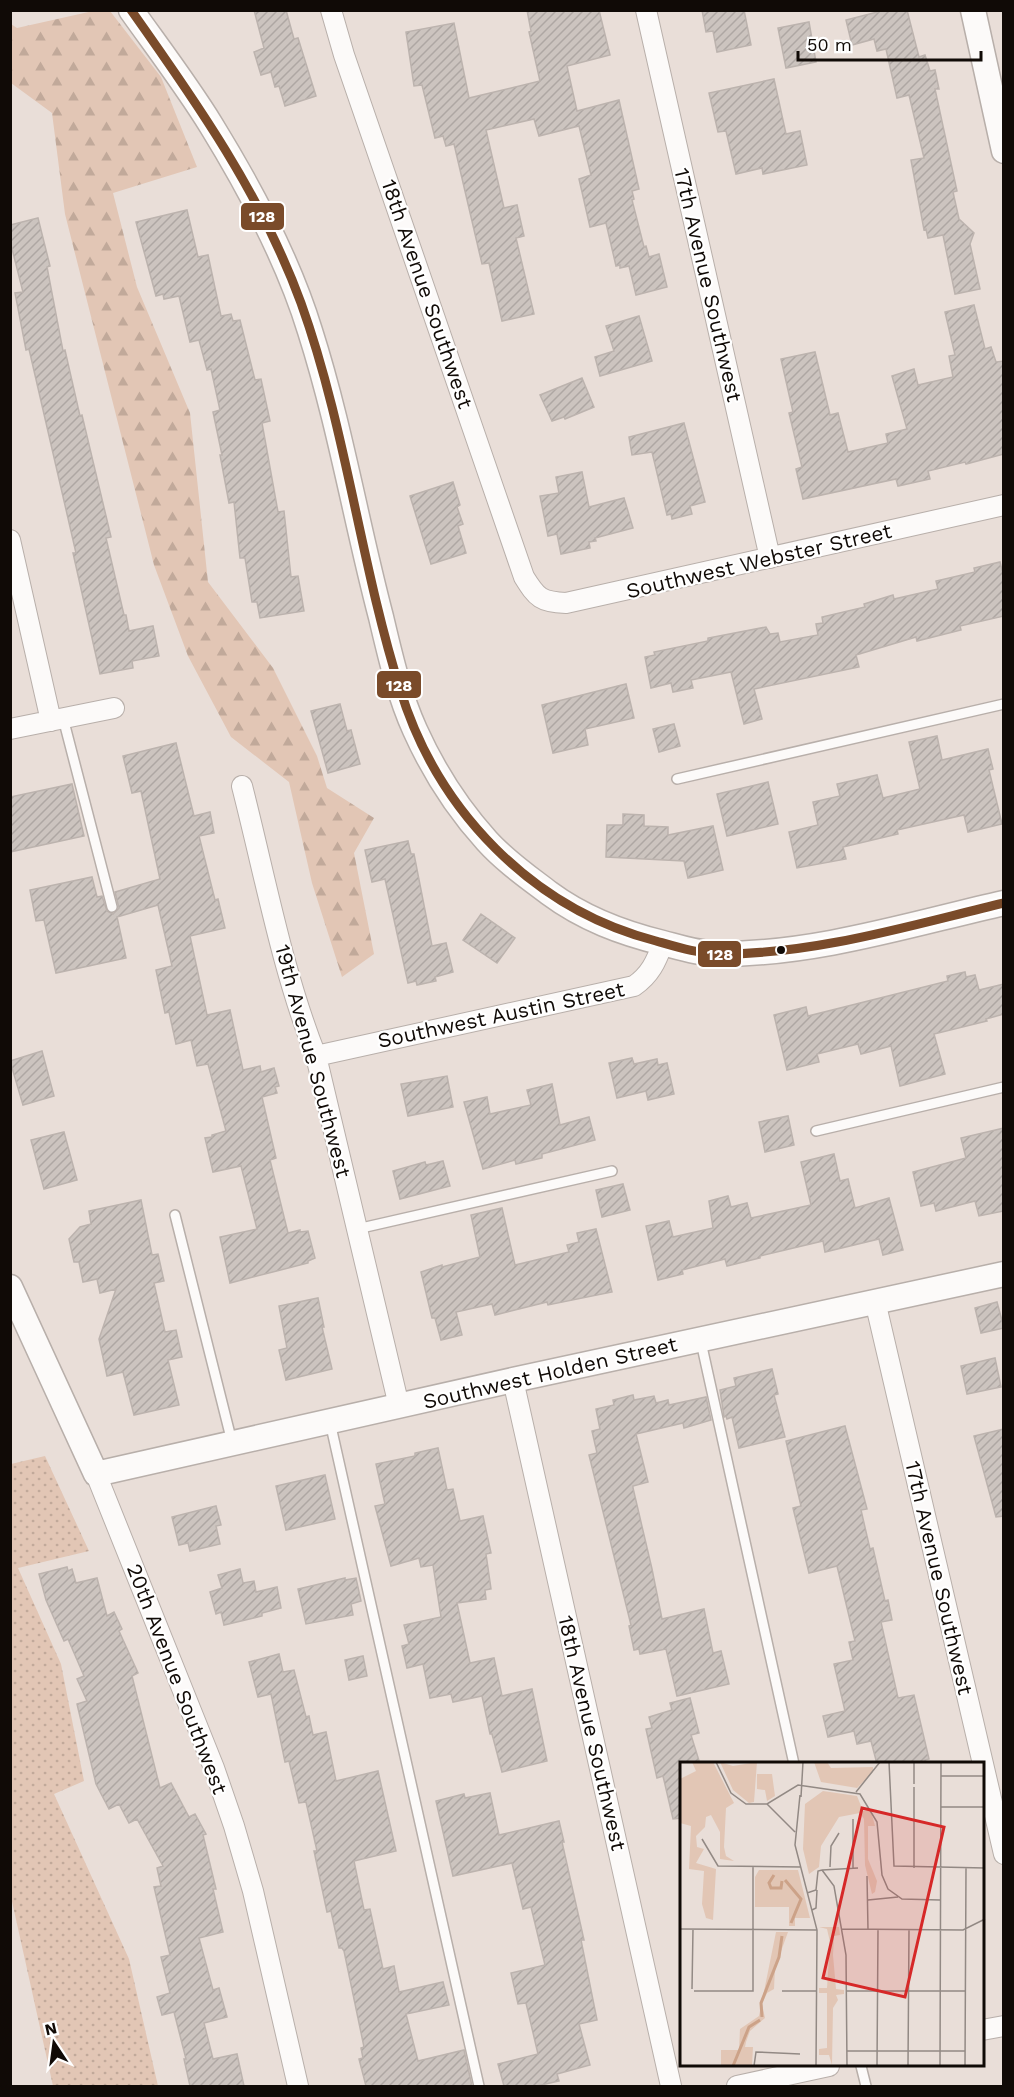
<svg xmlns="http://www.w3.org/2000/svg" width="1014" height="2097" font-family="'Work Sans',sans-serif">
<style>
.grass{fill:url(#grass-dots)}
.forest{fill:url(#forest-firs)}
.building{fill:url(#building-hatch);stroke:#bcb3ae;stroke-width:1.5}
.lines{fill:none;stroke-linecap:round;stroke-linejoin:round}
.service-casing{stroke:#b8afaa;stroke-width:12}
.minor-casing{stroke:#b8afaa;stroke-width:22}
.tertiary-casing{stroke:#b8afaa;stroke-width:27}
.service{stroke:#fcfaf9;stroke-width:9}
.minor{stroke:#fcfaf9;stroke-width:20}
.tertiary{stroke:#fcfaf9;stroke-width:24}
.bus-1-casing{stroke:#fff;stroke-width:14}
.bus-1{stroke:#7a4b2a;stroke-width:9}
.bus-dot{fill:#100a06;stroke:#fff;stroke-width:2}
.labels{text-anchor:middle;stroke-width:4.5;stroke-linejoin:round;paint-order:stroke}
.street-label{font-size:21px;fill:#100a06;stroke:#fff}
.inset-river{fill:none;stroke:#cca288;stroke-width:3}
.inset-road{fill:none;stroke:#928984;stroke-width:1.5}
.view{fill:#d62828;fill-opacity:0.15;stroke:#d62828;stroke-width:3}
.inset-edge{fill:none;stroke:#100a06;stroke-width:3}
.line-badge{stroke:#fff;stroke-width:2}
.badge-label{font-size:16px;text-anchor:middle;font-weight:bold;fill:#fff}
</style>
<defs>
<pattern id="grass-dots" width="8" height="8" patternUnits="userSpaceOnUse" patternTransform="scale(1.5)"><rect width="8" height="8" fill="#e2c6b5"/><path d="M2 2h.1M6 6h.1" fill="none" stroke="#c1a99a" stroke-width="1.8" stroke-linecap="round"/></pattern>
<pattern id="forest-firs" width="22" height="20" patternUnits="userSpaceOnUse" patternTransform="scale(1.5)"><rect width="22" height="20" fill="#e2c6b5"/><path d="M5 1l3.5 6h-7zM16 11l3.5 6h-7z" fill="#c1a99a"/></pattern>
<pattern id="building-hatch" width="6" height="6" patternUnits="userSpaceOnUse" patternTransform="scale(1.5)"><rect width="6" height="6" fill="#ccc4bf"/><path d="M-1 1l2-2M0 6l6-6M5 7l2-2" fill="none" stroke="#aea7a3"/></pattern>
</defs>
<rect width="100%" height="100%" fill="#e9ded8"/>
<path class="grass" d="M45,1456L89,1551L18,1568L61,1664L84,1781L54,1794L129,1959L158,2086H53L11,1897V1464Z"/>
<path class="forest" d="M93,11H110L161,77L197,167L113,193L137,287L190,413L208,582L273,668L317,756L327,788L374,818L354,853L374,954L342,977L312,883L289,782L231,737L188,656L154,565L65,214L52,113L11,83V24L17,28Z"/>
<path class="building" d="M254,10H286L294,39L298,38L316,96L285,106L279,86L275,87L271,72L261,75L254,52L264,48Z
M527,10H599L610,55L567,66L577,111L619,100L639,189L632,191L634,199L632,200L644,247L646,246L649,257L659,254L667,287L636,295L629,266L620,268V265L616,266L606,223L590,227L579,179L591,175L579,126L539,136L534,119L486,130L504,208L517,205L524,236L516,238L534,314L502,321L489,263L482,264L454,144L446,146L443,136L435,138L422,85L414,86L406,32L454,23L469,98L540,81L529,32L531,31Z
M702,10H744L751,45L717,52L713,31L706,32Z
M885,10H907L919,57L925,55L930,71L935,70L939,89H935L957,191L953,192L959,219L974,233L970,244L980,289L955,294L943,235L928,238L926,229L924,230L911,160L924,158L909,95L897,98L886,49L877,51L874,39L852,45L846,20Z
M809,22L816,62L786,68L778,28Z
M774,79L786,134L800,131L807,165L763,174L762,168L736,174L726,131L718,132L709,93Z
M187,210L198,257L208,255L221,316L231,314L233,321L240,320L255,380L261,379L270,421L262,423L278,512L284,511L291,577L298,576L304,611L260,618L257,602H252L245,558H240L234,502L229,503L220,455H222L213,412L220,410L211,369L207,370L199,340L190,342L179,296L164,299L163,294L156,296L136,222Z
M38,218L50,266L47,267L63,351L65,350L80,416L82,415L111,537L106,538L124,615H126L129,631L153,626L159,656L132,661L133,668L100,674L73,553H76L29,349L26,350L15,293L23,292L10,241V225Z
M974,305L985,349L991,347L996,362L1004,361V454L966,464L965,462L928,471L930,479L898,486L896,479L803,499L796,469L802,467L789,413L793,412L781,359L815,352L830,415L838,413L848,452L888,443L886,434L907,429L892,376L914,369L918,385L953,377L949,356L955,355L945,312Z
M639,316L652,361L600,376L595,357L614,351L606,326Z
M582,378L594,407L565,419L564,417L552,421L540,395Z
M684,423L705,502L690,506L692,514L672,519L671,514L667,515L652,452L632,455L629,437Z
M582,472L589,507L624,498L633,528L595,538L596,541L589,542L590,548L561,554L557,534L548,536L540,496L559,493L556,477Z
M453,482L460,505L457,507L463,524L458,526L466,553L431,564L410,496Z
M1000,562L1004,578V616L960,626L961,630L917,641L916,637L856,655L859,667L754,689L762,719L744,724L731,672L691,680L693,688L673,692L671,683L651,688L645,657L655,655L654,652L708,641V638L766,627L770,634L778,633L780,642L818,635L816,624L823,623L822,617L865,607L864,604L893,595L894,599L938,589L936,581L975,572L974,568Z
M626,684L634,718L585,729L588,745L553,753L542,705Z
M340,704L347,731L351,730L360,764L328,773L311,711Z
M674,724L680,746L659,752L653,729Z
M937,736L942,760L988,749L993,769L989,770L1002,824L968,832L964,815L897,830L898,834L843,847L846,859L797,868L789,832L818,825L813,802L840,796L837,784L877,775L883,798L920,789L909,742Z
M176,743L194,816L210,812L214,833L199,836L215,900L218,899L225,928L190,936L207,1015L230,1010L243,1070L260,1066L261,1072L274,1068L279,1086L275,1087L277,1093L262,1097L276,1158L270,1160L288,1233L300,1230V1232L308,1231L315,1258L308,1261V1263L230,1283L220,1237L257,1229L241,1166L213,1172L205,1138L212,1137V1135L226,1131L208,1064L197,1066L191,1040L176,1044L169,1012L165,1013L156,970L172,966L158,905L117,917L126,958L56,973L44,920L36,921L30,890L92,877L97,897L102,896L107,911L113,914L119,908L115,892L160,879L141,791L132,793L123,756Z
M768,782L778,824L727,836L717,794Z
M72,784L84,836L10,852V797Z
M623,814L644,815V826L668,827V835L713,826L723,870L688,878L684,861L606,857L607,825H623Z
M408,841L411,854H414L432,946L446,943L453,972L435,977L436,981L417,985L416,981L408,983L385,879L372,882L365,850Z
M481,914L515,938L497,963L463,940Z
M965,972L966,977L975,975L979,990L1004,984V1014L986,1019L987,1021L934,1034L945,1074L900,1086L891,1046L861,1054L858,1044L817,1054L819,1062L787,1070L774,1015L806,1007L808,1016L948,981L947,976Z
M42,1051L54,1096L23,1105L10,1061Z
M632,1058L634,1064L657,1059L658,1065L667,1063L674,1094L648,1100L646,1091L617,1098L609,1063Z
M447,1076L453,1107L408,1116L401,1084Z
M552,1084L560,1125L589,1117L595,1140L542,1154V1158L516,1164L515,1160L483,1169L464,1102L487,1097L490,1114L531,1105L527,1090Z
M788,1116L794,1145L765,1152L759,1122Z
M1004,1128V1211L979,1216L975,1201L936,1211L934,1203L921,1206L913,1172L966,1158L961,1138Z
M64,1132L77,1180L44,1189L31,1140Z
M834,1154L840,1181L848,1179L855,1208L889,1198L903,1250L883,1255L879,1239L825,1252L823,1241L760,1256V1258L727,1266L725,1259L682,1270L683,1274L658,1280L646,1226L669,1221L673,1237L713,1228L709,1201L728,1196L731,1207L747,1203L751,1218L811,1205L801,1162Z
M443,1161L450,1186L400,1199L393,1171L425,1162L426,1165Z
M623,1184L630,1210L602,1217L596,1190Z
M141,1200L152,1255L158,1254L164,1281L154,1283L165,1332L176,1330L182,1357L168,1360L179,1405L134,1415L123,1372L107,1376L99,1339L116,1289L100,1293L97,1279L83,1282L79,1262H74L69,1239L80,1227L91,1224L89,1211Z
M502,1208L515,1265L569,1252L567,1245L579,1242L577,1233L596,1229L612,1292L548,1305L547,1302L495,1315L492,1304L456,1312L462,1335L441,1340L435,1318H432L421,1272L442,1265V1267L480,1257L471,1215Z
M318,1298L324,1327H322L332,1369L286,1380L279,1350L287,1348L279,1306Z
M997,1302L1004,1328L981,1333L975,1308Z
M995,1358L1001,1387L967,1394L961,1366Z
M772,1369L778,1394L774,1395L785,1437L739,1448L732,1417L727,1419L726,1416L724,1417L720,1390L736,1386L734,1378Z
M633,1395L634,1400L654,1396L656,1403L668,1400L669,1405L706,1397L711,1420L684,1428L683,1423L636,1434L648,1482L633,1486V1488L652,1569L662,1619L704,1609L713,1653L721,1651L729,1684L677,1696L666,1649L640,1654L639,1649L634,1650L629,1626L631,1625L589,1455L597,1453L592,1431L600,1429L596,1409L614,1405L613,1400Z
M845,1426L867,1509L861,1510L870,1549L873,1548L885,1601L888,1600L892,1620L881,1622L898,1698L914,1695L929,1759L925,1760L926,1764H877L871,1741L857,1744L854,1731L828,1737L823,1716L845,1711L834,1664L853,1660L849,1642L855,1641L837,1566L809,1573L793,1508L801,1506L786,1441Z
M1004,1429V1516L996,1517L974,1436Z
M438,1448L447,1490L453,1489L460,1521L483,1516L491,1553L486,1554L491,1589L485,1590L486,1599L457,1603L470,1663L494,1658L502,1696L532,1689L547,1761L502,1772L492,1734H490L482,1696L453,1702L451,1694L430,1698L423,1664L407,1668L402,1646L409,1644L404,1625L441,1617L433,1565L421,1567L419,1558L391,1566L375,1506L385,1504L376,1464L415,1456V1453Z
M325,1475L335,1519L286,1530L276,1486Z
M216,1506L221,1525L216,1526L220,1544L190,1551L188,1543L179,1545L172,1517Z
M67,1567L68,1571L72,1569L76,1583L97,1578L107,1616L114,1612L122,1629L119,1631L138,1673L132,1676L160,1788L171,1783L189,1817L195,1814L206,1834L203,1835L216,1889H213L223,1932L199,1938L213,1990L219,1988L227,2017L204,2023L213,2059L237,2054L244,2086H190L184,2059H186L174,2012L162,2015L157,1997L170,1993L161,1957L170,1955L154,1887L161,1886L157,1868L163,1866L137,1819L129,1823L119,1804L109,1809L96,1784L77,1704L87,1701L77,1679L84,1676L68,1639L64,1641L46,1600L39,1574Z
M240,1569L243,1583L254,1581L256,1592L277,1587L281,1608L262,1613V1616L224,1625L221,1612L216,1614L210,1592L222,1588L218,1575Z
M345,1578V1580L356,1578L361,1601L351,1604L353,1615L306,1624L298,1589Z
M279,1654L283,1672L294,1670L306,1717L309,1716L313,1735L326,1732L336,1781L378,1771L396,1851L354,1861L364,1910L370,1909L383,1969L394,1966L399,1992L443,1982L449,2005L406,2014L418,2061L464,2050L472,2086H366L359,2059L363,2058L361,2048L364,2047L344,1951L342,1948H339L331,1911L327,1912L314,1851H317L306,1802L299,1803L289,1761L285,1762L271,1694L258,1697L249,1662Z
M363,1656L367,1676L349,1680L345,1660Z
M690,1698L699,1733L691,1735L700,1764H681V1818L673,1819L663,1776L657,1778L646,1729L652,1728L649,1717L672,1710L670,1703Z
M490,1793L499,1835L559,1821L564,1842H562L584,1940H581L597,2020L579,2024L590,2065L557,2074L559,2081L537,2086H504L498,2064L538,2054L526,2003L518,2004L511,1973L545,1965L531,1907L523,1909L512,1863L453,1876L436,1801L464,1794L465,1798Z"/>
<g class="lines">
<g class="service-casing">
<path id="service" d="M63,718L112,907
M677,779L1004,704
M816,1131L1004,1087
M175,1215L232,1442
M357,1229L612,1171
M701,1342L794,1764
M330,1422L479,2086
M861,2066L866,2086"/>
</g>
<g class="minor-casing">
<path id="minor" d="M331,10L344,55L524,577C537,598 541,602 566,603L1004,505
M646,10L770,558
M10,540L51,721
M10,729L114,708
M242,786C265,876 282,970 316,1056L399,1406
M316,1056L634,986C650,975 656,962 663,943
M875,1301L1004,1854
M513,1380L671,2086
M96,1474L214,1768L234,1826L253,1891L298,2086
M982,2030L1004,2026
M737,2086L829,2066"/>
</g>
<g class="tertiary-casing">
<path id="tertiary" d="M131,10C158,48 187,86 211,125C251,190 288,259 310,331C340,425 356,522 381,617C390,655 399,695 415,730C433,770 458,809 487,841C505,861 528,877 549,893C584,919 622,933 663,943C682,948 701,954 721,954C817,954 911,924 1004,903
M973,10L1004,151
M10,1287L96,1474L513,1380L1004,1274"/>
</g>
<use href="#service" class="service"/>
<use href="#minor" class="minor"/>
<use href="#tertiary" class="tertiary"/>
<g class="bus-1-casing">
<path id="bus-1" d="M131,10C197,103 262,196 301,303C346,428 360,562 400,689C437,810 532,909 656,941C677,947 699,954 721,954C817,954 911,925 1004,903"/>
</g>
<use href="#bus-1" class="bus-1"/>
</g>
<circle class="bus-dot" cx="781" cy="950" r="5"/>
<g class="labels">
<g class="street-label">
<text transform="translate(708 285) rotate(77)" y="7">17th Avenue Southwest</text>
<text transform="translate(427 294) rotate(71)" y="7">18th Avenue Southwest</text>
<text transform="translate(759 561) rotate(-13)" y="7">Southwest Webster Street</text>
<text transform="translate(501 1015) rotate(-12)" y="7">Southwest Austin Street</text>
<text transform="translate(313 1061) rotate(75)" y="7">19th Avenue Southwest</text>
<text transform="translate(550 1373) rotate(-13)" y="7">Southwest Holden Street</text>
<text transform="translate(939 1578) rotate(77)" y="7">17th Avenue Southwest</text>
<text transform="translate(177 1679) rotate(69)" y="7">20th Avenue Southwest</text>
<text transform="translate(592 1733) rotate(77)" y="7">18th Avenue Southwest</text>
</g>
</g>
<g transform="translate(680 1762)">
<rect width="304" height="304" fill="#e9ded8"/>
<path d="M139,165H159L160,173L154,174L153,193L156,227L164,228V232L156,233L158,238L153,246L152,303L149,293H139V287L147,286V231H139V226H147L150,180L147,167Z" fill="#e2c6b5"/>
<path d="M12,0H33L54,41L46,46L44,85L46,94L54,99L40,97V70L31,53L26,55L25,65L16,74L17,85L24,87L16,101L36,107L33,158L26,156L22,142L24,109L9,107L11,64L0,61V17L16,9ZM40,0L53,4L77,0L74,40L69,41L53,28ZM134,0H147L151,6L193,5V10L177,26L141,20ZM143,29L177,34L183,49H191L195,64H188V97L197,119L195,130L192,132L185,103L184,57L180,51L159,55L141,84L139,105L129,112L123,87L125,42Z" fill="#e2c6b5"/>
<path d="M77,12H92L95,34L87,39L85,28L77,27ZM79,108H118L130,156H115V164H109V145H75V115ZM96,170H108L95,206L94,227L87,231L82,242L85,256L70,269L66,280L65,285H73L72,304H41V288H59L60,267L79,254Z" fill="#e2c6b5"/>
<path class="inset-river" d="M94,113L89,121L91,126H101L102,119M105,118L121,137L111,161M82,255L81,241L99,195L102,174M53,304L69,265L80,258"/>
<path class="inset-road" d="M36,0L51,31L66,42H87L118,23L180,32L197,60L202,113L208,127L222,137L260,138M209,0L214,104L305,106M261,14H305M234,22V0M176,30L200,0M120,33L115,83L137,168L136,304M121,35L123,0M87,42L115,70M261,45H305M22,77L38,104L121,105M150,105L151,84L159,71M173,106V57M234,106V25M142,108L154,124L166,193L167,304M142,108L178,106M187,114L188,168M127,131L136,128L138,109L142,108M188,138L218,135M132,148L136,146L137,128M0,167L137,168M162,167L283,168L305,157M12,227L13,167M14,229H73V105M102,229H136M167,229H285M167,289H285M74,304L76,290L120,292M197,304L198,168M228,304L229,168M260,304L261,0M285,304L286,106"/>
<path class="view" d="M182,46L264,65L225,235L143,216Z"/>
<rect width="304" height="304" class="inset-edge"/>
</g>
<g class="line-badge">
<rect x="240" y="202" width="45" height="29" rx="6" fill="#7a4b2a"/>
<rect x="376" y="670" width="46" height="29" rx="6" fill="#7a4b2a"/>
<rect x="697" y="940" width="45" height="28" rx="6" fill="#7a4b2a"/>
</g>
<g class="badge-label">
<text x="262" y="222">128</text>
<text x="399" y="691">128</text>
<text x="720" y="960">128</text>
</g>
<rect width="1014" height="2097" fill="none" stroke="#100a06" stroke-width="24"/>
<g transform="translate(54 2043) rotate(347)" stroke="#ffffff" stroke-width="4.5" paint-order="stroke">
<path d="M0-4.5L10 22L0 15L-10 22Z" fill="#100a06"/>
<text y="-9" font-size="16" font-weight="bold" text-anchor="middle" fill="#100a06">N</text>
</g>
<path d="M798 51v9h183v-9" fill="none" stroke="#100a06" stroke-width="3"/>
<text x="807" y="51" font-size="18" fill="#100a06" stroke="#ffffff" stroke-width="4.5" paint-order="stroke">50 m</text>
</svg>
